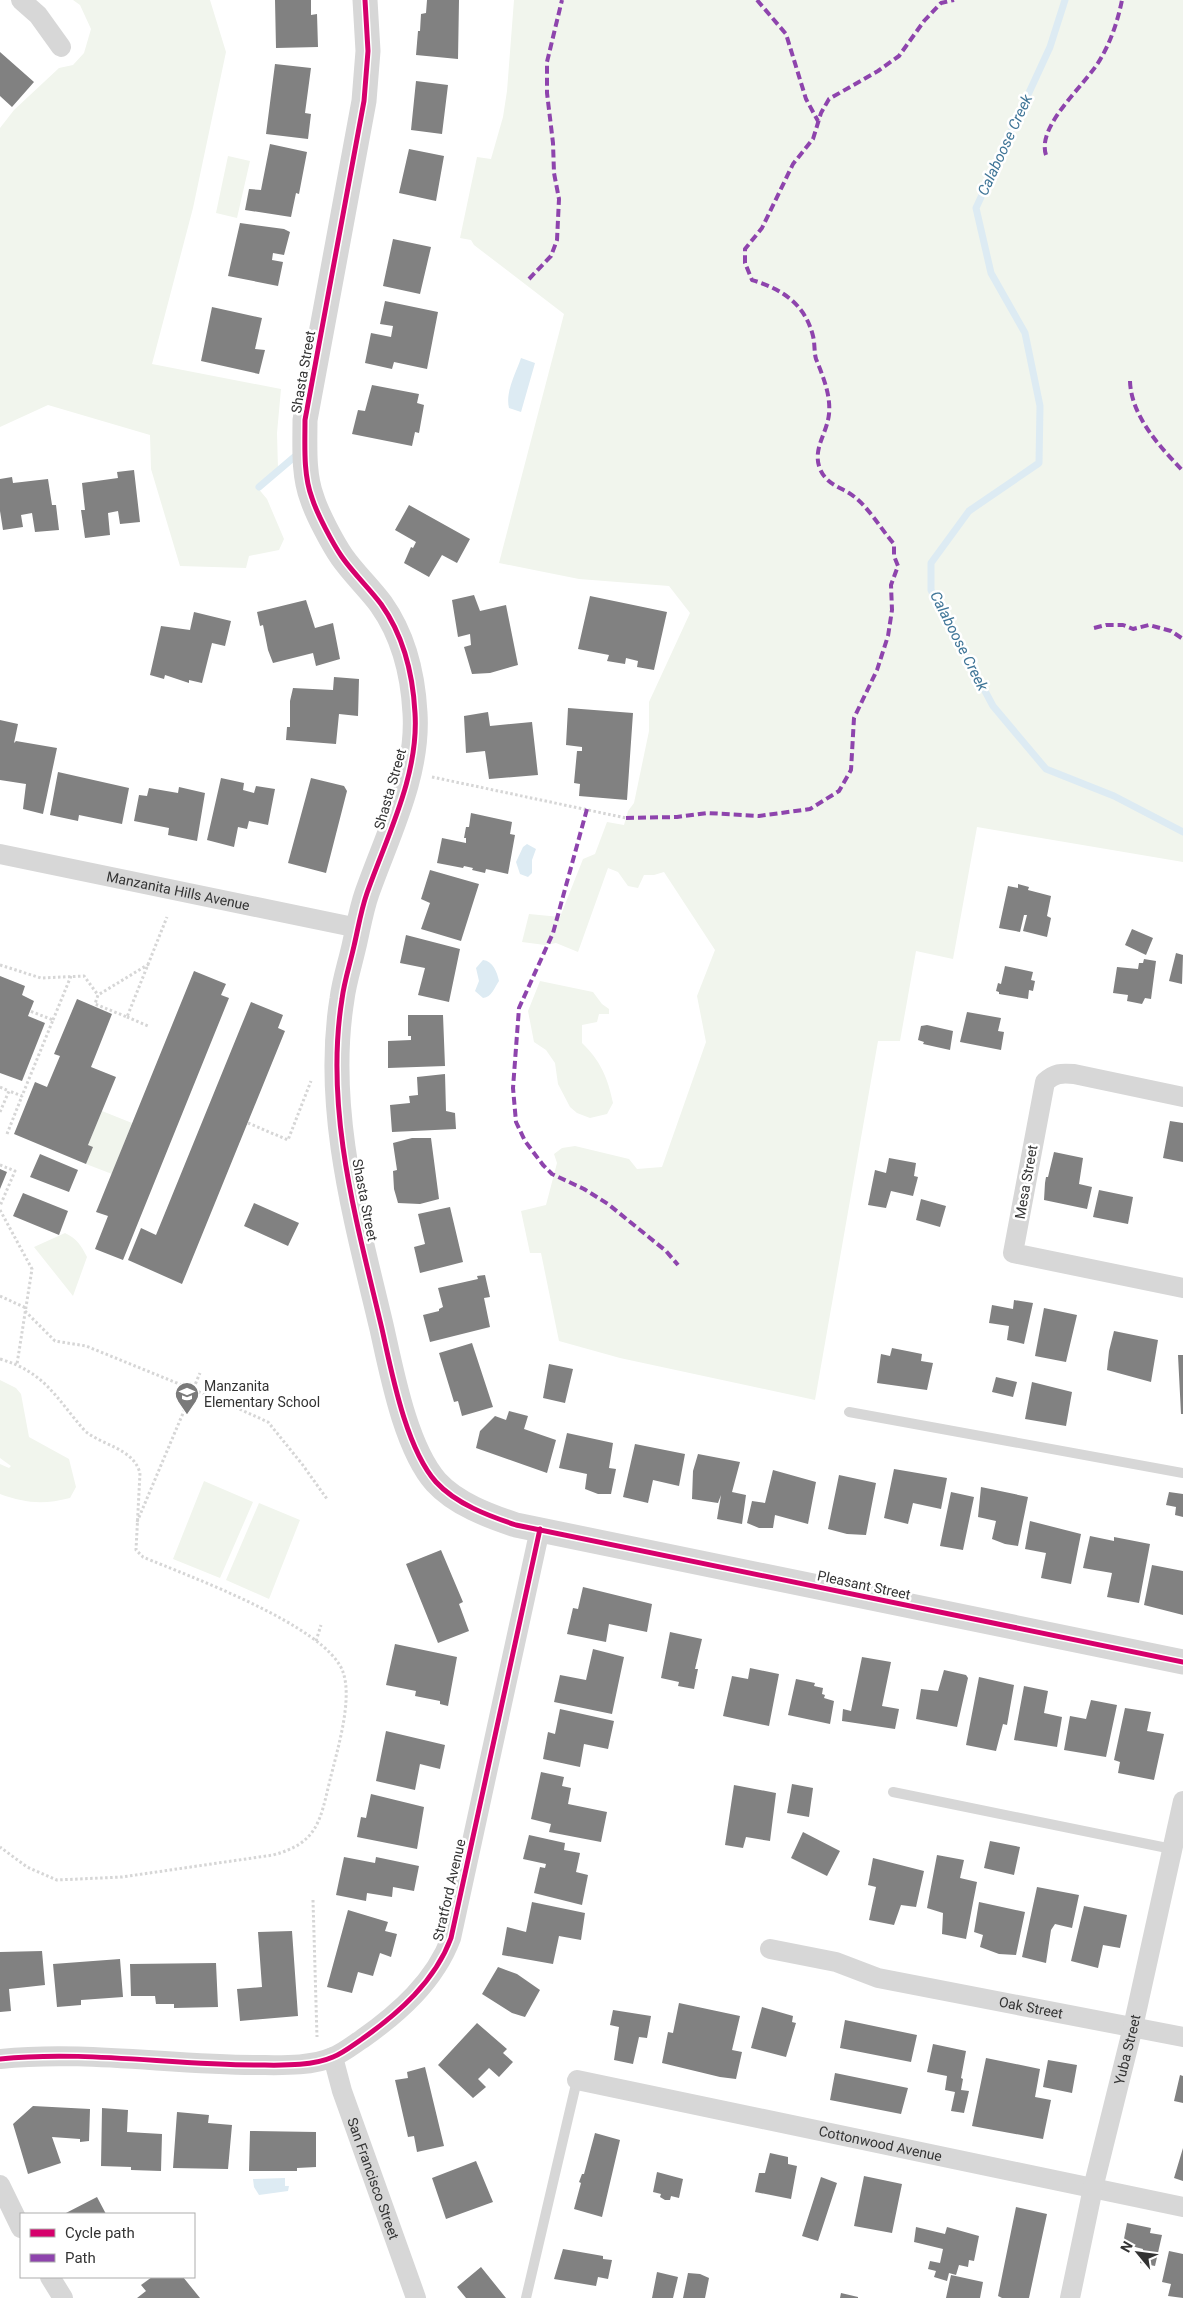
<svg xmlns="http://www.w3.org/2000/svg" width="1183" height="2298" font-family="Roboto,sans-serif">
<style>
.green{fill:#f1f5ed}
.water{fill:#ddebf3}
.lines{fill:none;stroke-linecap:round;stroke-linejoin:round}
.stream{stroke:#ddebf3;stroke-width:7}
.building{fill:#818181}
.path{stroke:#d6d6d6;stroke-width:3;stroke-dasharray:2.5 2.5;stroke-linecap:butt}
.service{stroke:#d7d7d7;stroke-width:10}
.minor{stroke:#d7d7d7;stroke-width:20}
.tertiary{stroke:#d7d7d7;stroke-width:25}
.quiet{stroke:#8e44ad;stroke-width:4;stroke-dasharray:8 4;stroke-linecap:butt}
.cycleway-casing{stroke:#fff;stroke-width:8}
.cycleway{stroke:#d6006c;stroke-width:5}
.labels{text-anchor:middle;stroke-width:5;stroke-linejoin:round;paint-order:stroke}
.street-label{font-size:14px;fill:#333;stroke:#fff}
.poi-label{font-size:14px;fill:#333;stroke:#fff;text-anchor:start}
.water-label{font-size:15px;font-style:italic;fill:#3f7597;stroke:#fff}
</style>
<rect width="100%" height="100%" fill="#fff"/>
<path class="green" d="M73,0H210L226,52L193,208L152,364L281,389L277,433L278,469L257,487L267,499L284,539L279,550L249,556L246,568L180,566L151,469L150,435L48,405L0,427V128L14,110L59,68L73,65L84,53L91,29L80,5Z
M514,0H1183V862L977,827L953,959L916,951L900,1041H878L815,1400L620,1358L559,1341L541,1253H530L521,1211L546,1205L557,1163L554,1154L562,1148L575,1146L629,1159L637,1169L662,1167L706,1042L697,996L715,950L664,872L654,875H644L638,888L628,886L618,872L608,868L578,952L556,943L545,945L522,942L529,914L560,917L583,859L595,854L607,822L624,825L628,811L634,803L649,731V702L690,613L669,586L579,579L499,563L564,314L474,245L471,240L460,238L477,157L491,159L503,117L507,91Z
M228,156L250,161L237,218L216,213Z
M540,981L593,992L602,1004L609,1009V1014H599L597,1022L582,1025V1043C600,1060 608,1078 613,1103L607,1114L590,1118L577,1113L570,1107L558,1084L555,1063L546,1050L534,1042L528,1011Z
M102,1111L132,1123L112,1174L86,1164L92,1147L88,1145Z
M65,1233C77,1239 81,1245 87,1257L73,1296L34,1247Z
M0,1380L16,1388L21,1394L29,1437L69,1459L76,1487L70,1498C43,1505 25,1503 0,1494V1464L9,1468L11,1466L0,1458Z
M204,1481L253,1502L220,1578L173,1559Z
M259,1503L300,1520L269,1599L226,1580Z"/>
<path class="water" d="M521,358L535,363L521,412L509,408C505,392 516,373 521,358Z
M527,844L536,849L532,860V873L528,877L520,874L516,862L523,847Z
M483,960C493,961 497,972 499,981C494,988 492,997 483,998L475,991L479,981L476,968Z
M285,2178V2186H289L288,2191L259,2195L254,2187L253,2179Z"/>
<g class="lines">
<path class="stream" d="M1065,0L1050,47L976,208L991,273L1025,333L1040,406L1039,463L969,511L931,563V590L993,706L1046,769L1114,796L1183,832
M259,487L299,453"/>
</g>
<path class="building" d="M275,0H311V15L317,14L318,47L276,48Z
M427,0H459L458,59L416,55L418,31H420L421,14L426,13Z
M0,52L34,82L12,107L0,96Z
M275,64L311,68L305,113L311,114L308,139L266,134Z
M416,81L448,85L442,134L411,130Z
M270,144L307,152L299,194L296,193L291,217L245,210L249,189L261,190Z
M409,149L444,156L436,201L399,193Z
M240,223L284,229L290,232L284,255L273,253L272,260L283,262L278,286L228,276Z
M393,239L431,247L420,294L383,286Z
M385,301L438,312L427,369L394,362L392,369L365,363L371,333L391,337L393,326L380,324Z
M212,307L262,318L255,349L265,350L259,374L201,361Z
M372,385L419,394L417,403L424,405L419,433L415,432L412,446L352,434L358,410L365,411Z
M134,470L140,522L120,524L118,511L108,513L110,535L85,538L81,510H85L82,483L118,478L117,472Z
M12,477L13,483L48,479L52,505H56L59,530L35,532L32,513L21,515L23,527L3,530L0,511V479Z
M409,505L470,539L457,563L442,555L429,577L404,563L411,547L413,548L416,542L395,530Z
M474,595L480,611L506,605L518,665L490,673L472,674L464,647L471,645L470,634L458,637L452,600Z
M590,596L667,612L654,670L637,667L638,661L626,658L625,664L607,661L609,655L578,649Z
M306,600L315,628L333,623L340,659L316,666L313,653L273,663L268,650L263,625L260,626L257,612Z
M194,612L231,621L225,646L212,643L202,683L189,680V683L165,675L164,679L150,675L161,626L190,630Z
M334,677L359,679L358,716L339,714L336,744L286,740L287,727H290V701L293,688L333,690Z
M568,708L633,713L627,800L579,796L580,784L574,783L577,751H582V747L566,745Z
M488,712L490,726L532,722L538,775L489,779L485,751L466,753L464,716Z
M0,720L18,724L14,743L16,741L57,748L43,814L23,809L26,784L0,780Z
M58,772L129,788L122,824L79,815L78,821L50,815Z
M221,778L244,783L243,790L254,793L256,786L275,789L268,825L249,821L247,829L238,827L234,847L207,840Z
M311,778L344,786L347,791L326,873L288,863Z
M179,787L205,793L197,841L168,835L169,828L134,821L139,795L147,796L149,788L178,793Z
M471,813L512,822L510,834L515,835L508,874L486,869L485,873L472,870L473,868L464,866L463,868L437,863L442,838L466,843V838H464L466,827H469Z
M430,870L479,884L461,941L421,929L430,903L421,899Z
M1018,884L1029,887L1028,890L1051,896L1047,916L1051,918L1047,937L1023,931L1027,915H1024L1020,932L999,928L1008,886L1018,888Z
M1132,929L1153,938L1146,955L1125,945Z
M406,935L460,949L449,1002L418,995L425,968L400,963Z
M1176,953L1183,955L1182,984L1169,981Z
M1144,959L1156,961L1151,999L1145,998L1142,1004L1127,1001L1128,995L1113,993L1117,967L1138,969L1139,963H1143Z
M1005,966L1033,972L1031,980L1035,981L1033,991L1029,990L1028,999L999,994V992L996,991L998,983L1001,984Z
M194,971L226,984L221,995L229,998L123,1260L95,1249L108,1216L96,1212Z
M0,976L25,986L22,995L34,1001L28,1016L45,1023L22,1081L0,1073Z
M77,999L112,1014L91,1067L116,1077L88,1145L93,1147L86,1164L14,1134L35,1082L47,1087L60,1056L54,1054Z
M251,1002L283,1015L278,1028L285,1031L182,1284L128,1260L141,1228L156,1235Z
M967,1012L1001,1018L998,1031L1004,1032L1001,1050L960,1042Z
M408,1015H443L445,1066L388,1068V1041L411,1040V1036H408Z
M927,1025L953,1031L950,1050L923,1044L924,1042L918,1040L921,1026Z
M445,1074L446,1111L455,1113L456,1129L392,1132L390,1105L410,1103L409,1096L418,1095L417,1077Z
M1170,1121L1183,1123V1162L1163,1158Z
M412,1138H431L439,1199L420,1204L398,1203L394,1189L393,1171L397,1170L393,1143Z
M1054,1152L1083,1158L1079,1184L1092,1187L1087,1209L1044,1200L1045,1183L1046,1177H1048Z
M40,1154L78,1170L69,1192L30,1177Z
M889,1158L916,1163L914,1176L918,1177L913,1196L891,1191L886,1208L868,1205L875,1170L886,1173Z
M0,1169L7,1172L0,1189Z
M1099,1190L1133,1197L1128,1224L1093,1217Z
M23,1193L68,1211L59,1235L13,1216Z
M921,1199L946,1206L940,1227L916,1220Z
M254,1203L299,1223L288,1246L244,1226Z
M450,1207L463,1262L420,1273L414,1247L425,1244L418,1214Z
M485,1275L490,1297L484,1298L490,1327L430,1342L423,1315L439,1311V1309L443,1307L438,1288L478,1279L477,1276Z
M1014,1300L1033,1303L1024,1344L1007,1340L1009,1326L989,1323L992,1305L1013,1309Z
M1044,1308L1077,1315L1066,1362L1035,1356Z
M1114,1331L1158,1340L1151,1382L1107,1370L1109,1351Z
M472,1343L493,1407L462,1416L458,1401L454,1402L439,1353Z
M892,1348L922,1354L921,1361L933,1363L927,1390L877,1383L881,1354L890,1356Z
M1178,1355H1183V1414H1181Z
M549,1364L573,1369L565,1403L543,1398Z
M996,1377L1017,1382L1013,1397L992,1392Z
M1032,1382L1072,1392L1066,1426L1025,1419Z
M509,1411L528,1416L524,1429L556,1440L547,1473L476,1448L480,1431L495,1416L506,1420Z
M567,1433L613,1443L609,1468L616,1469L611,1494H598L585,1489L587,1474L559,1468Z
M635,1444L685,1454L679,1486L653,1480L648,1503L623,1497Z
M698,1454L740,1462L732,1492L746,1495L742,1524L717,1519L721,1495L718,1503L692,1499L693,1471Z
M894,1469L947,1478L941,1509L913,1503L908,1524L884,1518Z
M773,1470L816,1482L808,1524L775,1515L773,1528H759L747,1523L752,1501L765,1503Z
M839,1475L876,1483L866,1535L847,1534L828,1529Z
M981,1487L1028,1497L1018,1546L1005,1544L992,1539L996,1521L978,1517Z
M951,1492L974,1497L963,1550L940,1546Z
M1169,1492L1183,1494V1517L1175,1515L1176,1507L1166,1505Z
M1030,1521L1081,1534L1071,1584L1041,1578L1046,1553L1025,1549Z
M1090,1536L1114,1541V1537L1150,1544L1139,1603L1107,1597L1112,1573L1083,1568Z
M441,1550L463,1602L459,1604L469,1631L438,1643L406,1564Z
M1152,1565L1183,1571V1615L1144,1605Z
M583,1587L652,1604L647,1632L609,1624L606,1642L567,1634L573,1608L578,1609Z
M670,1632L702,1639L695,1669H698L694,1689L678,1686L679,1682L661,1678Z
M395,1644L457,1657L448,1706L440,1704V1701L415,1696L416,1691L386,1685Z
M593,1649L624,1657L612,1714L554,1702L560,1675L586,1680Z
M862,1657L891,1662L882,1706L899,1709L895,1729L842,1721L843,1709L851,1711Z
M750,1668L779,1674L769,1726L723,1716L732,1676L748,1679Z
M944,1670L966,1675L968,1678L957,1727L916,1719L921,1689L938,1691Z
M979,1677L1014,1685L1007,1725L1003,1724L996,1751L966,1745Z
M796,1679L815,1683L814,1686L823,1688L822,1694L825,1695L824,1698L834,1701L830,1724L788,1715Z
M1024,1686L1048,1691L1044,1713L1062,1717L1057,1747L1014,1740Z
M1091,1700L1117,1705L1106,1757L1064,1750L1070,1716L1086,1719Z
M1125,1708L1151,1712L1147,1731L1164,1734L1154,1780L1118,1773L1120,1762L1114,1760Z
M560,1709L614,1721L608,1749L584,1744L580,1767L543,1759L548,1732L555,1734Z
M386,1731L445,1745L440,1769L420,1764L415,1790L376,1781Z
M541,1772L564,1777L562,1786L571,1788L568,1804L607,1812L601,1842L549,1832L551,1824L531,1819Z
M792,1784L813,1788L809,1817L787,1813Z
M734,1785L776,1793L770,1841L746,1837L743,1848L725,1845Z
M371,1794L424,1807L417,1849L357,1837L361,1817L366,1818Z
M803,1832L840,1851L827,1876L791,1858Z
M529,1835L565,1843L564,1850L580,1853L576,1872L588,1875L582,1905L534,1893L540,1867L545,1868L546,1864L523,1859Z
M990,1841L1020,1847L1014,1875L984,1868Z
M937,1855L964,1860L960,1878L977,1882L966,1939L942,1934L943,1913L927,1908Z
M344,1857L375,1863L376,1857L419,1866L414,1891L393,1887L392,1897L367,1893L366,1901L336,1895Z
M873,1858L924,1871L916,1907L901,1905L894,1925L869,1920L876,1887L868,1885Z
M1037,1887L1079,1895L1072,1928L1055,1924L1051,1930L1046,1963L1022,1957Z
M532,1902L585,1913L581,1940L559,1936L553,1964L502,1955L507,1927L526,1932Z
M979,1902L1025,1912L1016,1955L999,1954L980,1947L983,1935L974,1932Z
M1084,1906L1127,1915L1120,1948L1103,1945L1098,1968L1071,1961Z
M348,1910L388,1922L385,1931L397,1934L391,1957L380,1953L373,1976L358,1972L352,1993L327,1987Z
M292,1931L298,2016L240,2021L237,1989L262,1987L258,1932Z
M42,1951L45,1985L9,1989L11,2011L0,2012V1952Z
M120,1959L123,1997L81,2000V2005L57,2007L53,1964Z
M216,1963L218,2007L174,2008V2004H156L155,1996H131L130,1964Z
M498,1967L517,1974L540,1990L525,2017L512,2013L482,1994Z
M679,2003L740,2016L732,2050L742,2052L736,2079L720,2077L662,2063L668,2032L673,2033Z
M762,2007L793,2016L792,2022L796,2023L786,2057L751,2048Z
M613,2010L651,2016L647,2038L639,2037L633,2064L614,2060L619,2027L610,2025Z
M845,2020L917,2035L911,2062L840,2048Z
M477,2023L507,2049L503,2053L513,2062L499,2077L489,2068L478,2079L486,2087L473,2098L438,2065Z
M933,2044L966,2051L961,2078L963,2079L961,2090L969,2091L964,2113L951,2111L955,2092L945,2090L947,2076L927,2072Z
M986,2058L1040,2069L1035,2097L1051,2100L1043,2139L972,2126Z
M1048,2060L1077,2065L1072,2093L1043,2087Z
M425,2067L444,2146L417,2152L414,2136L408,2137L395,2080L408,2078L407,2072Z
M835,2073L908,2088L901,2114L830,2100Z
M1180,2075L1183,2076V2103L1174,2101Z
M33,2106L90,2109L89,2141L80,2142V2139L52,2137L61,2163L28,2174L13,2124Z
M102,2108L128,2110L127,2132L162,2134L161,2171L131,2170V2167L101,2166Z
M177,2112L209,2115L208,2123L232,2125L228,2169L173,2168Z
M250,2131L316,2132V2167L297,2168V2171H249Z
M595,2133L620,2140L602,2217L574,2209L581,2183L579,2182L582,2174H584Z
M1183,2148V2181L1174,2178Z
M770,2153L788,2157V2164L797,2166L791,2199L755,2192L759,2173H765Z
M476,2161L493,2202L446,2219L432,2178Z
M657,2172L683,2179L679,2198L671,2196L670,2200H665L660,2197L661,2194L653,2192Z
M864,2176L902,2184L892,2233L854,2226Z
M821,2177L837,2183L818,2241L802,2236Z
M97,2197L106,2214H64Z
M1016,2207L1047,2214L1029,2298H1002L998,2296Z
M1127,2223L1151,2228L1150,2233L1162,2235L1155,2266L1140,2263L1143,2249L1123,2244Z
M916,2227L945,2234L947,2227L979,2236L974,2261L969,2260L968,2267L959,2265L956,2275L949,2273L947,2281L934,2277L936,2271L928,2269L930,2261L940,2263L943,2249L914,2242Z
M563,2249L603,2256V2259L612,2260L608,2279L598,2277L596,2286L554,2279Z
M1169,2251L1183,2254V2298L1168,2296L1171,2284L1162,2282Z
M481,2267L506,2298H466L457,2287Z
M657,2272L678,2277L673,2298H652Z
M688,2273L700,2274L709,2278L705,2298H683Z
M951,2275L983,2282L980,2298H946Z
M152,2277H183L200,2298H137L146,2291L141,2285Z
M841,2293L858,2297V2298H840Z"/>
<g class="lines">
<path class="path" d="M432,777L626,818
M149,964L98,995L95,1004L127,1017L167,917
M0,965L41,978L84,976L98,995
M127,1017L148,1026
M53,1020L71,976
M0,1087L9,1091
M0,1112L9,1091L22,1096L53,1020L30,1011
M248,1123L288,1140L311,1081
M7,1134L22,1096
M0,1165L15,1171L0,1206
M0,1210L32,1269L17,1364
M0,1296L26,1308
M25,1311L55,1341L86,1346L226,1403L268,1422L302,1464L327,1499
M0,1359C45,1372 56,1398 85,1431C103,1446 133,1448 140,1473L136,1550L143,1557C188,1576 327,1626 343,1672C353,1700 337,1751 330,1780C320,1821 318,1843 273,1855L122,1877L57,1880L27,1867L0,1847
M137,1522L200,1373
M316,1641L321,1625
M313,1900L317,2037"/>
<path class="service" d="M849,1412L1183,1473
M893,1792L1172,1849
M526,2298L577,2080"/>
<g class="minor">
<path d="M21,0L38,15L61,47"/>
<path id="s1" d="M0,854L358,928"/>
<path d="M1183,1097L1074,1074C1061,1073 1055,1073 1045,1082L1013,1253L1183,1288"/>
<path id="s2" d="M770,1949L836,1962L878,1978L1183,2037"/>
<path id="s3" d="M333,2057L342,2091L416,2298"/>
<path d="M0,2059C84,2050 170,2065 254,2065C279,2065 310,2067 333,2057C343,2053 353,2045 362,2039C399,2013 435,1981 451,1938L540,1529"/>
<path id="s4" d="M577,2080L1183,2207"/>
<path d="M0,2185L21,2228"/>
<path d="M50,2277L63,2298"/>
<path id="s5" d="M1070,2298L1093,2188L1133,2027L1183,1801"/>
</g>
<path class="tertiary" d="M365,0L368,51L364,101L305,420C305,445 303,474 312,498C317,514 333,544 342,557C354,574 369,588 381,604C403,635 413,675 415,713C419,775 387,836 367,893C361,910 358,929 354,946C350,964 344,982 342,999C324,1110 357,1223 382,1329C392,1374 406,1448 436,1482C456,1504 489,1516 516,1525L1183,1662"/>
<path class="quiet" d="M757,0L786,34L806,99L818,121
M1046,155C1036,125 1087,84 1101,58C1111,41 1118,20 1122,0
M529,279L551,256L557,240L559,199L554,173L553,143L547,93V62L562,0
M1130,381C1131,416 1160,447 1183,471
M1094,628L1106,625H1123L1133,629L1149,625L1171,631L1183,639
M587,809L553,933L519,1008L513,1088L516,1122L525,1141L543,1165L552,1174L584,1189L608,1204L666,1251L678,1265
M626,818L677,817L707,813L759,816L810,809L839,791L851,770L854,718L877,670L888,636L892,610L891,585L898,566L894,556V544C880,528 867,504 849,493C837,486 826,483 820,469C812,449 827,434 829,414C831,396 823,376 816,359C814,352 815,344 813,336C805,304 782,289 752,280L745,263V249L762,228L793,164L813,139L821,113L829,99L878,71L899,56L924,21L941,3L954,0"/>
<g class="cycleway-casing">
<path id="cycleway" d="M365,0L368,51L364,101L305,420C305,445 303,474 312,498C317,514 333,544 342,557C354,574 369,588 381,604C403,635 413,675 415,713C419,775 387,836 367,893C361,910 358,929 354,946C350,964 344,982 342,999C324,1110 357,1223 382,1329C392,1374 406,1448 436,1482C456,1504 489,1516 516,1525L1183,1662
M0,2059C84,2050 170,2065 254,2065C279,2065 310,2067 333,2057C343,2053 353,2045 362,2039C399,2013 435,1981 451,1938L540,1529"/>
</g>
<use href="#cycleway" class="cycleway"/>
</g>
<defs>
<g id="school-pin" transform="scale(1.25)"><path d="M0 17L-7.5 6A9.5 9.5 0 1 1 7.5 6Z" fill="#7a7a7a" stroke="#fff"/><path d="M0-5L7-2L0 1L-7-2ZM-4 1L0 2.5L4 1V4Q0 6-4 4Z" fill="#fff"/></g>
</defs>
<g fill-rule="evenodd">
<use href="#school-pin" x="187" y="1394"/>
</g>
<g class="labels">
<g class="street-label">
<text transform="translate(303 372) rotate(-80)" y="5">Shasta Street</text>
<text transform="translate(390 789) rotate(-74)" y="5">Shasta Street</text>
<text dy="5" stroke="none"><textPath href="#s1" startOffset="182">Manzanita Hills Avenue</textPath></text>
<text transform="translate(1026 1182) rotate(-80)" y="5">Mesa Street</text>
<text transform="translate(365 1200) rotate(79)" y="5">Shasta Street</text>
<text transform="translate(864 1585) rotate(12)" y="5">Pleasant Street</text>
<text transform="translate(449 1890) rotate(-77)" y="5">Stratford Avenue</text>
<text dy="5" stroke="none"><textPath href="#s2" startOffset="268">Oak Street</textPath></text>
<text dy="5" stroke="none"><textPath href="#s5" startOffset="255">Yuba Street</textPath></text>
<text dy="5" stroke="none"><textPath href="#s4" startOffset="310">Cottonwood Avenue</textPath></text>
<text dy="5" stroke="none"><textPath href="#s3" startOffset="128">San Francisco Street</textPath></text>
</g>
<g class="poi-label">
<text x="204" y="1391">Manzanita<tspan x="204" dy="16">Elementary School</tspan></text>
</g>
<g class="water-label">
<text transform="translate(1005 145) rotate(-65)" y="5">Calaboose Creek</text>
<text transform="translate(959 641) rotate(63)" y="5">Calaboose Creek</text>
</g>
</g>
<rect x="20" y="2213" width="175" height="65" fill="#ffffff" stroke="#adadad"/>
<rect x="30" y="2229" width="25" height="8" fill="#d6006c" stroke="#adadad"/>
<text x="65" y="2238" font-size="15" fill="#333333">Cycle path</text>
<rect x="30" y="2254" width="25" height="8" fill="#8e44ad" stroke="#adadad"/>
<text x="65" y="2263" font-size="15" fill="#333333">Path</text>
<g transform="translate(1138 2253) rotate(299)" stroke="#ffffff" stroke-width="4" paint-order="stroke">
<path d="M0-4L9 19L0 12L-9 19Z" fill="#333333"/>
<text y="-8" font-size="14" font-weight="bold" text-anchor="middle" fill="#333333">N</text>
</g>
</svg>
